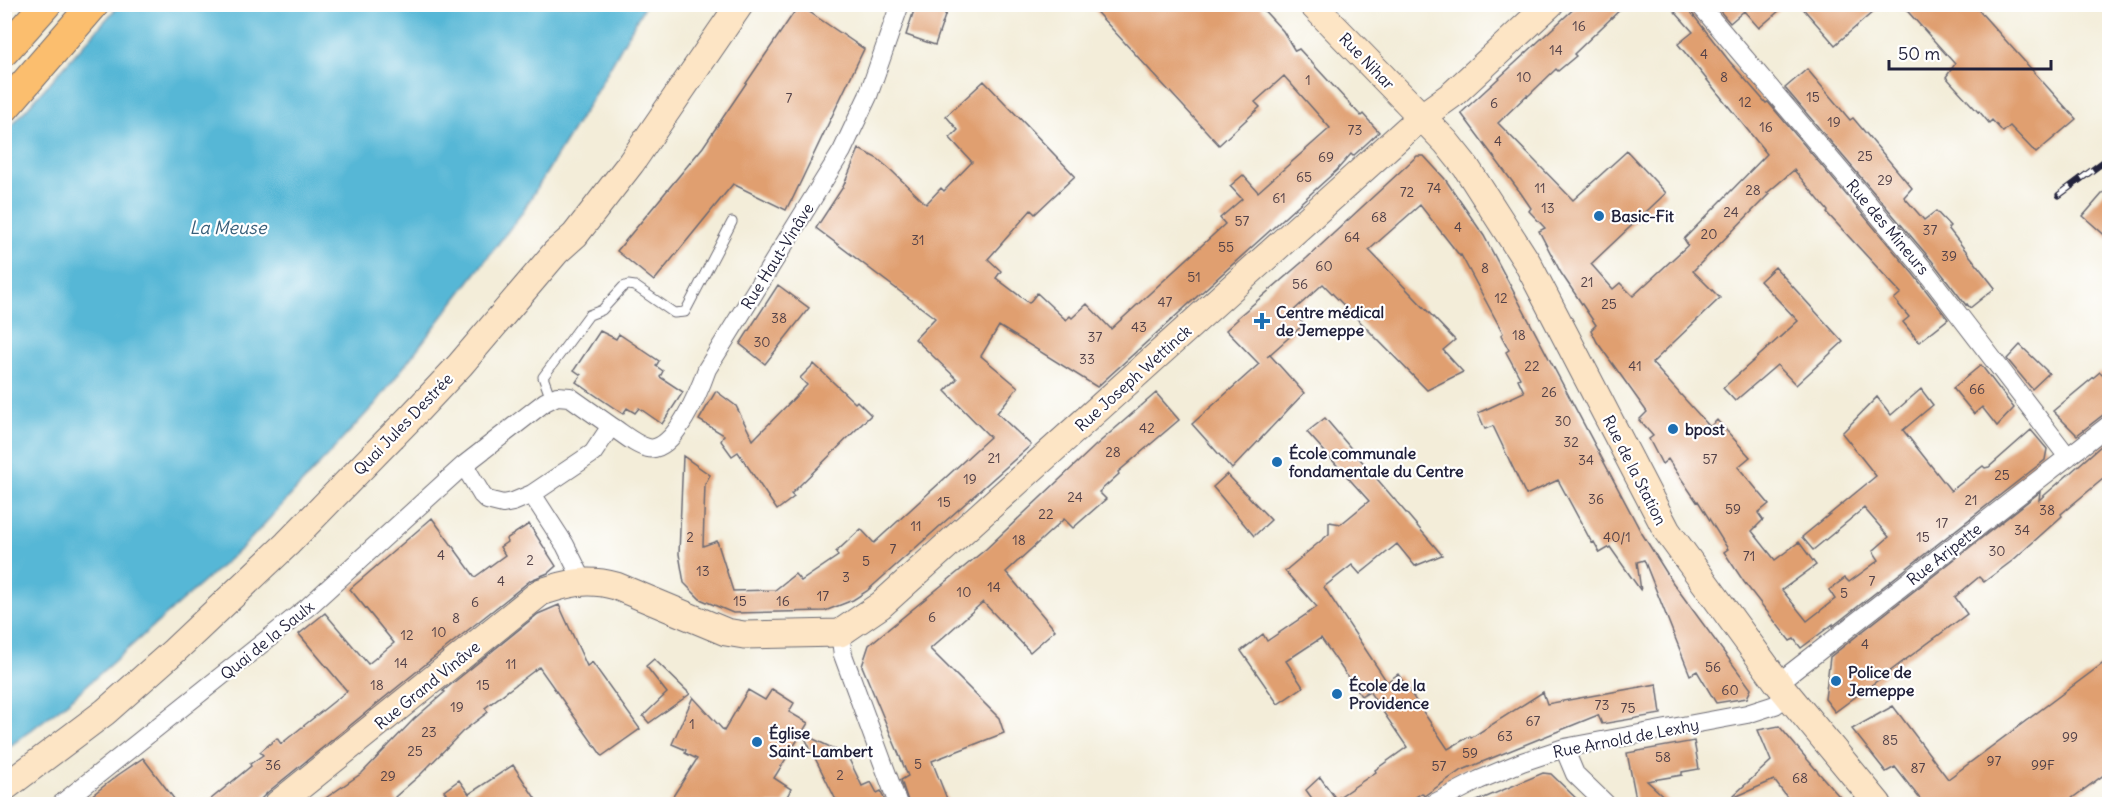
<svg xmlns="http://www.w3.org/2000/svg" width="2114" height="809" font-family="Delius,sans-serif">
<style>
.water{fill:#57b7d6;stroke:#3c6c88;stroke-width:1.5}
.building{fill:#e09f70}
.lines{fill:none;stroke-linecap:round;stroke-linejoin:round}
.lane-casing{stroke:#6b6972;stroke-width:11}
.street-casing{stroke:#6b6972;stroke-width:20}
.secondary-casing{stroke:#6b6972;stroke-width:29}
.primary-casing{stroke:#6b6972;stroke-width:32}
.lane{stroke:#fff;stroke-width:9}
.street{stroke:#fff;stroke-width:18}
.secondary{stroke:#fde5c5;stroke-width:27}
.primary{stroke:#fbbe6e;stroke-width:30}
.rail-casing{stroke:#22223b;stroke-width:7}
.rail{stroke:#fff;stroke-width:4.5;stroke-dasharray:14;stroke-linecap:butt}
.poi-dot{fill:#1f6fb2;stroke:#fff;stroke-width:2}
.labels{text-anchor:middle;stroke-width:4.5;stroke-linejoin:round;paint-order:stroke}
.number-label{font-size:14px;fill:#524148}
.street-label{font-size:16px;fill:#22223b;stroke:#fff}
.poi-label{font-size:16px;font-weight:bold;fill:#22223b;stroke:#fff;text-anchor:start}
.water-label{font-size:18px;font-style:italic;fill:#375e79;stroke:#fff}
</style>
<rect width="100%" height="100%" fill="#fff"/>
<filter id="ink" filterUnits="userSpaceOnUse"><feTurbulence type="fractalNoise" baseFrequency=".0167" numOctaves="2"/><feDisplacementMap in="SourceGraphic" scale="12" xChannelSelector="R" yChannelSelector="G"/><feConvolveMatrix kernelMatrix="1 2 1 2 8 2 1 2 1" color-interpolation-filters="sRGB"/></filter>
<filter id="wash" filterUnits="userSpaceOnUse"><feTurbulence type="fractalNoise" baseFrequency=".008" numOctaves="4" result="noise"/><feDisplacementMap in="SourceGraphic" scale="24" xChannelSelector="R" yChannelSelector="G"/><feGaussianBlur stdDeviation="1.35" result="paint"/><feColorMatrix in="noise" values="0 0 0 0 0 0 0 0 0 0 0 0 0 0 0 0 0 1.4 0 .05"/><feComposite in="paint" operator="in"/></filter>
<g filter="url(#wash)">
<rect width="100%" height="100%" fill="#f3edd9"/>
<path class="water" d="M119,5H645L593,97L521,214L376,403L245,545L69,701L5,750V133Z"/>
<g id="blocks">
<path class="building" d="M916,4H949L935,45L906,35Z
M1089,4H1258L1283,31L1295,51L1299,49L1361,116L1363,114L1379,132L1353,156L1351,154L1337,170L1097,387L999,326L981,356L1018,387L997,413L1031,445L867,591L853,600L825,611L733,613L700,599L684,583L679,554L683,456L710,475L705,484L703,546L717,541L733,591L775,590L795,574L801,581L838,556L836,552L861,529L874,543L990,437L945,391L957,379L915,339L935,318L816,228L843,187L859,149L878,159L892,171L926,204L941,188L944,191L972,162L950,138L958,130L946,116L984,81L1075,176L1035,214L1031,210L988,259L1001,271L996,278L1029,303L1037,293L1066,320L1070,316L1072,318L1087,304L1111,329L1225,224L1220,218L1242,199L1230,186L1243,175L1258,192L1330,128L1284,76L1255,102L1260,107L1219,145Z
M1579,4H1626L1574,54L1576,56L1558,71L1556,69L1528,96L1527,95L1498,123L1573,200L1627,151L1666,193L1591,264L1613,289L1620,283L1633,296L1688,245L1684,239L1767,154L1678,44L1693,32L1668,4H1688L1690,11L1730,62L1766,103L1768,102L1914,275L1948,319L1919,342L1903,322L1909,317L1894,299L1901,293L1827,213L1828,211L1794,170L1767,193L1769,194L1693,271L1720,298L1652,363L1710,427L1717,420L1750,457L1738,467L1769,504L1758,513L1763,520L1752,531L1775,560L1799,542L1816,565L1782,590L1807,621L1835,599L1829,590L1845,578L1849,582L1879,560L1873,551L1889,537L1864,508L1813,550L1802,537L1876,476L1842,433L1877,397L1891,415L1921,389L1933,405L1903,430L1951,491L1983,466L1985,468L1989,467L2031,430L2047,449L2045,460L1833,626V624L1801,648L1794,639L1790,641L1744,582L1724,552L1728,549L1698,501L1697,502L1668,459L1662,464L1649,439L1653,436L1639,420L1647,412L1597,342L1591,330L1596,325L1561,273L1539,231L1545,228L1529,211L1531,208L1520,192L1461,113Z
M1714,4H1787L1759,28L1744,11L1730,23Z
M1799,4H1882L1835,45Z
M1901,4H1973L2076,119L2036,153L2010,126L2003,132L1992,120L1989,123L1979,111L1978,112L1946,77L1955,64Z
M799,5L864,49L792,200H791L786,210L733,184L654,281L617,251L703,147Z
M1807,69L1850,120L1853,118L1912,188L1904,197L1924,220L1936,211L1950,226L1948,228L1995,288L1970,308L1967,304L1966,305L1932,261L1785,88Z
M1417,156H1424L1445,179L1484,236L1641,532L1673,583L1751,689L1747,698L1716,703L1697,671L1690,675L1644,560L1637,562L1641,591L1610,547L1600,553L1594,542L1592,543L1558,480L1526,495L1493,426L1485,429L1478,413L1524,392L1518,379L1520,378L1506,352L1509,350L1501,335L1503,333L1461,255L1460,256L1420,205L1369,250L1455,340L1443,350L1463,372L1427,390L1323,284L1292,312L1304,324L1267,357L1270,355L1304,393L1232,469L1192,424L1259,364L1226,330L1238,319L1237,318L1307,258Z
M2109,186V239L2083,216Z
M1775,267L1843,342L1796,385L1777,365L1735,401L1723,388L1798,321L1760,281Z
M778,285L809,308L765,364L740,344Z
M600,331L616,339L619,334L659,361L656,366L663,371L660,377L683,392L662,424L639,408L635,413L627,408L623,414L576,382L581,375L574,370Z
M2020,345L2049,373L2032,389L2007,359Z
M814,364L855,403L857,401L871,415L791,494L794,497L777,510L738,452L732,456L721,441L724,435L699,420L716,391L736,406L753,440L807,385L800,378Z
M1981,365L2014,408L1997,426L1982,407L1974,414L1953,388Z
M2100,372L2109,380V413L2103,415L2077,435L2053,411Z
M1156,393L1179,420L1118,472L1119,474L1099,492L1106,499L1073,528L1064,519L1006,572L1055,630L1030,652L983,602L930,649L999,718L1004,733L932,761L949,804H909L901,780L908,776L862,666L869,645L986,549L1095,446Z
M1325,418L1442,555L1415,566L1397,544L1360,574L1352,565L1324,587L1387,682L1398,674L1448,749L1470,736L1471,738L1543,692L1547,704L1657,684L1661,714L1602,724L1598,715L1460,771L1424,796L1422,793L1405,804H1316L1306,790L1320,777L1336,799L1376,772L1375,770L1407,747L1369,691L1361,696L1321,638L1286,661L1303,687L1278,704L1241,651L1263,634L1267,641L1317,607L1285,571L1329,534V522L1341,524L1369,501L1307,432Z
M2109,439V474L2061,514L2062,516L2012,561L1984,582L1979,577L1955,597L1967,614L1835,712L1825,699L1830,657L2040,492L2039,500Z
M1227,474L1271,520L1254,536L1213,487Z
M432,518L475,577L505,555L500,547L507,542L506,539L529,524L556,566L548,573L531,580L453,642L268,792L256,804H205L251,766L250,764L263,755L260,752L277,738L281,744L347,691L299,634L325,613L368,664L394,643L350,589Z
M559,605L587,666L592,662L640,729L602,756L539,667L485,708L488,712L462,732L421,774L395,797L398,804H317L362,773L414,719L445,692L443,691L538,614Z
M654,659L690,694L649,723L643,716L667,693L646,666Z
M2109,659V771L2064,804H1924L1895,767L1886,772L1852,729L1893,706L1948,779Z
M772,689L794,703L789,712L808,723L774,778L791,789L783,804H668L697,759L685,753L686,750L672,744L693,697L724,731L748,690L765,700Z
M1779,726L1824,779L1846,804H1792L1774,780L1735,797L1734,795L1771,761L1758,730Z
M803,734L847,755L862,786L871,782L877,793L881,791L886,804H830L838,800L835,798Z
M1694,741L1699,769L1682,772V775L1647,781L1672,804H1637L1627,753Z
M143,758L178,804H81L118,775Z
M513,765L539,804H453L444,791L459,780L469,794Z
M1543,773L1551,774L1582,804H1470Z"/>
</g>
</g>
<g filter="url(#ink)">
<use href="#blocks" fill-opacity="0" stroke="#6b6972" stroke-width="1.5"/>
<g class="lines">
<g class="lane-casing">
<path id="lane" d="M551,399L543,377L589,315L602,310L623,287L628,285L635,286L674,313L685,312L732,222"/>
</g>
<g class="street-casing">
<path id="street" d="M1699,4L1923,268L2068,457
M611,426C622,433 635,445 648,448C674,454 700,389 707,369L842,151L868,96L900,4
M532,494L565,545L583,581
M840,633L843,655L898,804
M1778,683L2110,424
M1564,748L1575,774L1606,804
M61,804L309,606L464,465L545,402L557,396L570,397L611,426L593,453L532,494L513,502L503,504L487,500L482,495L464,465
M1433,804L1479,780L1522,762L1564,748L1747,714L1775,705L1788,695"/>
</g>
<g class="secondary-casing">
<path id="secondary" d="M1312,4L1446,142L1466,167L1527,262L1667,531L1778,683L1878,804
M4,788L105,712L174,651L287,544L410,418L460,365L556,252L575,235L631,163L740,4
M278,804L541,592C569,583 587,578 616,586L726,632L744,635L840,633L881,605L1421,117L1453,94L1550,4"/>
</g>
<g class="primary-casing">
<path id="primary" d="M4,51L46,4
M4,108L94,4"/>
</g>
<use href="#lane" class="lane"/>
<use href="#street" class="street"/>
<use href="#secondary" class="secondary"/>
<use href="#primary" class="primary"/>
<g class="rail-casing">
<path id="rail" d="M2059,195L2110,157"/>
</g>
<use href="#rail" class="rail"/>
</g>
</g>
<g class="poi-dot">
<circle cx="1599" cy="216" r="6"/>
<path d="M1259 312h6v6h6v6h-6v6h-6v-6h-6v-6h6z"/>
<circle cx="1673" cy="429" r="6"/>
<circle cx="1277" cy="462" r="6"/>
<circle cx="1836" cy="681" r="6"/>
<circle cx="1337" cy="694" r="6"/>
<circle cx="757" cy="742" r="6"/>
</g>
<g class="labels">
<g class="number-label">
<text x="1579" y="31">16</text>
<text x="1556" y="55">14</text>
<text x="1704" y="59">4</text>
<text x="1524" y="82">10</text>
<text x="1724" y="82">8</text>
<text x="1308" y="85">1</text>
<text x="1813" y="102">15</text>
<text x="789" y="103">7</text>
<text x="1745" y="107">12</text>
<text x="1494" y="108">6</text>
<text x="1834" y="127">19</text>
<text x="1766" y="132">16</text>
<text x="1355" y="135">73</text>
<text x="1498" y="146">4</text>
<text x="1865" y="161">25</text>
<text x="1326" y="162">69</text>
<text x="1304" y="182">65</text>
<text x="1885" y="185">29</text>
<text x="1434" y="193">74</text>
<text x="1540" y="193">11</text>
<text x="1753" y="195">28</text>
<text x="1407" y="197">72</text>
<text x="1279" y="203">61</text>
<text x="1548" y="213">13</text>
<text x="1731" y="217">24</text>
<text x="1379" y="222">68</text>
<text x="1242" y="226">57</text>
<text x="1458" y="232">4</text>
<text x="1930" y="235">37</text>
<text x="1709" y="239">20</text>
<text x="1352" y="242">64</text>
<text x="918" y="245">31</text>
<text x="1226" y="252">55</text>
<text x="1949" y="261">39</text>
<text x="1324" y="271">60</text>
<text x="1485" y="273">8</text>
<text x="1194" y="282">51</text>
<text x="1587" y="287">21</text>
<text x="1300" y="289">56</text>
<text x="1501" y="303">12</text>
<text x="1165" y="307">47</text>
<text x="1609" y="309">25</text>
<text x="779" y="323">38</text>
<text x="1139" y="332">43</text>
<text x="1519" y="340">18</text>
<text x="1095" y="342">37</text>
<text x="762" y="347">30</text>
<text x="1087" y="364">33</text>
<text x="1532" y="371">22</text>
<text x="1635" y="371">41</text>
<text x="1977" y="394">66</text>
<text x="1549" y="397">26</text>
<text x="1563" y="426">30</text>
<text x="1147" y="433">42</text>
<text x="1571" y="447">32</text>
<text x="1113" y="457">28</text>
<text x="994" y="463">21</text>
<text x="1710" y="464">57</text>
<text x="1586" y="465">34</text>
<text x="2002" y="480">25</text>
<text x="970" y="484">19</text>
<text x="1075" y="502">24</text>
<text x="1596" y="504">36</text>
<text x="1971" y="505">21</text>
<text x="944" y="507">15</text>
<text x="1733" y="514">59</text>
<text x="2047" y="515">38</text>
<text x="1046" y="519">22</text>
<text x="1942" y="528">17</text>
<text x="916" y="531">11</text>
<text x="2022" y="535">34</text>
<text x="690" y="542">2</text>
<text x="1617" y="542">40/1</text>
<text x="1923" y="542">15</text>
<text x="1019" y="545">18</text>
<text x="893" y="554">7</text>
<text x="1997" y="556">30</text>
<text x="441" y="560">4</text>
<text x="1749" y="561">71</text>
<text x="530" y="565">2</text>
<text x="866" y="566">5</text>
<text x="703" y="576">13</text>
<text x="846" y="582">3</text>
<text x="501" y="586">4</text>
<text x="1872" y="586">7</text>
<text x="994" y="592">14</text>
<text x="964" y="597">10</text>
<text x="1844" y="598">5</text>
<text x="823" y="601">17</text>
<text x="740" y="606">15</text>
<text x="783" y="606">16</text>
<text x="475" y="607">6</text>
<text x="932" y="622">6</text>
<text x="456" y="623">8</text>
<text x="439" y="637">10</text>
<text x="407" y="640">12</text>
<text x="1865" y="649">4</text>
<text x="401" y="668">14</text>
<text x="511" y="669">11</text>
<text x="1713" y="672">56</text>
<text x="377" y="690">18</text>
<text x="483" y="690">15</text>
<text x="1730" y="695">60</text>
<text x="1602" y="710">73</text>
<text x="457" y="712">19</text>
<text x="1628" y="713">75</text>
<text x="1533" y="726">67</text>
<text x="692" y="729">1</text>
<text x="429" y="737">23</text>
<text x="1505" y="741">63</text>
<text x="2070" y="742">99</text>
<text x="1890" y="745">85</text>
<text x="415" y="756">25</text>
<text x="1470" y="758">59</text>
<text x="1663" y="762">58</text>
<text x="1994" y="766">97</text>
<text x="918" y="769">5</text>
<text x="273" y="770">36</text>
<text x="2043" y="770">99F</text>
<text x="1439" y="771">57</text>
<text x="1918" y="773">87</text>
<text x="840" y="780">2</text>
<text x="388" y="781">29</text>
<text x="1800" y="783">68</text>
</g>
<g class="street-label">
<text transform="translate(1367 61) rotate(46)" y="6">Rue Nihar</text>
<text transform="translate(1888 227) rotate(50)" y="6">Rue des Mineurs</text>
<text transform="translate(777 256) rotate(-58)" y="6">Rue Haut-Vinâve</text>
<text transform="translate(1133 378) rotate(-42)" y="6">Rue Joseph Wettinck</text>
<text transform="translate(403 424) rotate(-46)" y="6">Quai Jules Destrée</text>
<text transform="translate(1635 470) rotate(63)" y="6">Rue de la Station</text>
<text transform="translate(1944 554) rotate(-38)" y="6">Rue Aripette</text>
<text transform="translate(267 640) rotate(-39)" y="6">Quai de la Saulx</text>
<text transform="translate(427 685) rotate(-39)" y="6">Rue Grand Vinâve</text>
<text transform="translate(1626 738) rotate(-11)" y="6">Rue Arnold de Lexhy</text>
</g>
<g class="poi-label">
<text x="1611" y="222">Basic-Fit</text>
<text x="1276" y="318">Centre médical<tspan x="1276" dy="18">de Jemeppe</tspan></text>
<text x="1685" y="435">bpost</text>
<text x="1289" y="459">École communale<tspan x="1289" dy="18">fondamentale du Centre</tspan></text>
<text x="1848" y="678">Police de<tspan x="1848" dy="18">Jemeppe</tspan></text>
<text x="1349" y="691">École de la<tspan x="1349" dy="18">Providence</tspan></text>
<text x="769" y="739">Église<tspan x="769" dy="18">Saint-Lambert</tspan></text>
</g>
<g class="water-label">
<text x="228" y="234">La Meuse</text>
</g>
</g>
<rect width="2114" height="809" fill="none" stroke="#fff" stroke-width="24"/>
<path d="M1889 60v9h162v-9" fill="none" stroke="#22223b" stroke-width="3"/>
<text x="1898" y="60" font-size="18" fill="#22223b" stroke="#ffffff" stroke-width="4.5" paint-order="stroke">50 m</text>
</svg>
